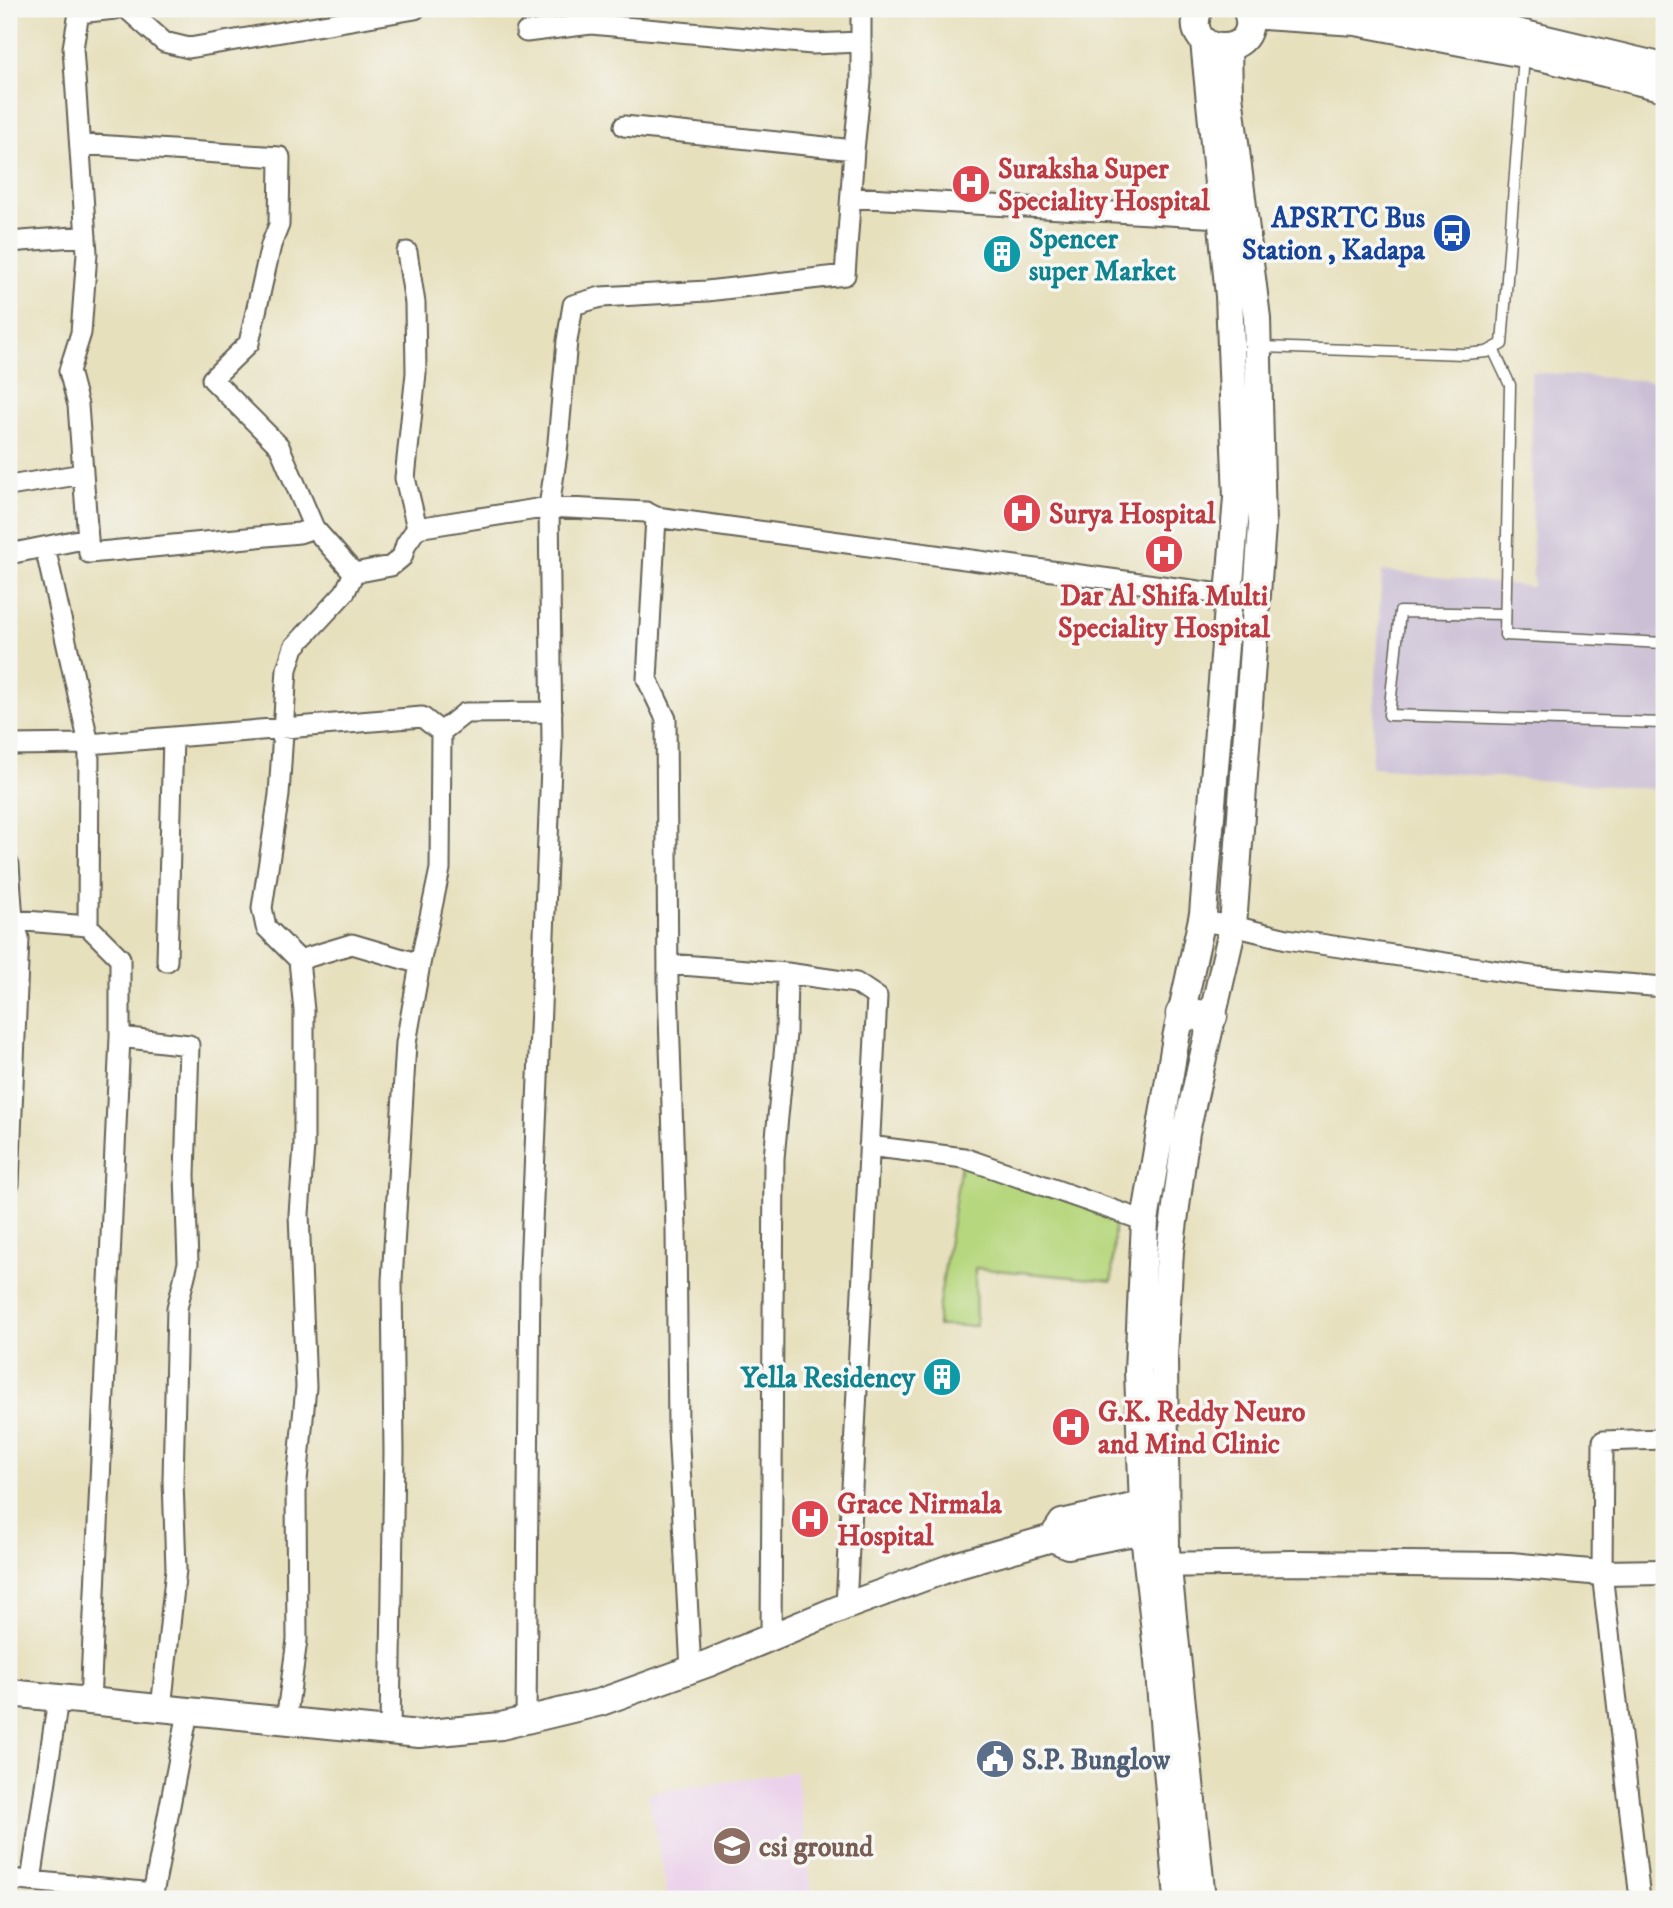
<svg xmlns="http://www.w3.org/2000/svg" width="1673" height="1908" font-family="'IM FELL DW Pica',serif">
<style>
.built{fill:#ebd1eb}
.industrial{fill:#cbbfd5}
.green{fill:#b7d77e;stroke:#6a7a4d;stroke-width:2}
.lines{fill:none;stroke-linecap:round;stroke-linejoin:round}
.service-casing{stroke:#636154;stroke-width:13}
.minor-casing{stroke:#636154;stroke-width:23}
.tertiary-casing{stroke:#636154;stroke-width:28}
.secondary-casing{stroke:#636154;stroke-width:30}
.primary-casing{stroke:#636154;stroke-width:33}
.service{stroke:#fff;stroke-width:10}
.minor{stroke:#fff;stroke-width:19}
.tertiary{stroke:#fff;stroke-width:24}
.secondary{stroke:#fff;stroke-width:26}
.primary{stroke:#fff;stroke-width:30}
.labels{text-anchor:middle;stroke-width:7;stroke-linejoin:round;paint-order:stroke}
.health-label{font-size:28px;font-weight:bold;fill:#be3a42;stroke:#f6f6f2;text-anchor:start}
.transit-label{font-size:28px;font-weight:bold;fill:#164399;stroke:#f6f6f2;text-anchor:end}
.culture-label{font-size:28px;font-weight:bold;fill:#0d838f;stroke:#f6f6f2;text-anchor:start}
.service-label{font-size:28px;font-weight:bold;fill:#4e5e75;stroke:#f6f6f2;text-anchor:start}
.education-label{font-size:28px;font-weight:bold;fill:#785e54;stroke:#f6f6f2;text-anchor:start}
</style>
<rect width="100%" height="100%" fill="#f6f6f2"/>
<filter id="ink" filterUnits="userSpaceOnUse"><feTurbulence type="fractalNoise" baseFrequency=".0143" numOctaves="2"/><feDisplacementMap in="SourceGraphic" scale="14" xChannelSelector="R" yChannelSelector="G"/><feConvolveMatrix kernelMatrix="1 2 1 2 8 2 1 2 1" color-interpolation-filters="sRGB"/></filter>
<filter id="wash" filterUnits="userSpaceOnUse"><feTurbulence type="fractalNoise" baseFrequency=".00686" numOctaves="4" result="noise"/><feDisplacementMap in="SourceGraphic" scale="28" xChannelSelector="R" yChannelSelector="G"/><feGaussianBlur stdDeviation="1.57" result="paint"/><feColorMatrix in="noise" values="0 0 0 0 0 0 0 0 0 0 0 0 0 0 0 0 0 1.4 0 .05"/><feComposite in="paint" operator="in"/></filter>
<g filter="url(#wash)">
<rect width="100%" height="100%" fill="#e7e0bd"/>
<path class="built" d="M796,1771L813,1899H668L648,1793Z"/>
<path class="industrial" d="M1531,372L1664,382V790L1371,767L1382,571L1533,587Z"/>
<path class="green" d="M961,1163L1115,1211L1112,1281L975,1268L976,1326H938V1310Z"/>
</g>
<g filter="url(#ink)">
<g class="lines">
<g class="service-casing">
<path id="service" d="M1259,347L1464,354L1487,352L1502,344L1524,56
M1493,349L1510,385L1505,635L1664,643
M1504,614L1400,612L1389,715L1664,723"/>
</g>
<g class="minor-casing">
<path id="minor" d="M115,9L79,13L73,48L87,253L81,333L69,371L78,405L89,553L299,533L314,528
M127,9L164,42L189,48L415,9
M590,9L591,24L812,44L861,42
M526,32L591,24
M624,126L854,150
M80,144L280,157L279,225L271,245L249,343L212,379L279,446L314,528L354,573
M851,197L1221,218
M9,242L86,236
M407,252L415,303L416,373L405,478L417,528
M9,486L83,474
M45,547L89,744L173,737L167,961
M9,554L88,538
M354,573L345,592L294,647L287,669L279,795L262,908L266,927L299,960L352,944L420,964
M354,573L391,566L402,557L406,544L417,528L549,507L646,512L656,517
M173,737L422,717L441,732L465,713L552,712
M9,745L89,744L88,926
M9,865L13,920
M1201,921L1233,926L1287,939L1538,977L1664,987
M668,964L787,973L856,983L877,997L846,1606
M869,1146L964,1158L1145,1221
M9,1184L19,938L13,920L88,926L120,958V1037L189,1045L185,1175L188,1263L177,1308L173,1480L176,1569L161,1709
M771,1637L774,1158L786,1034L787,973
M691,1670L678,1428L676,1229L668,984L666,719L647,679L656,517L1228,595
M90,1703L120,1037
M526,1720L530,1270L552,743L549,507L557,453L567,341L573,305L601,297L707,291L845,275L854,150L861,82V9
M286,1721L297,1640L296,1491L306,1387L299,1214L304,1146V1011L299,960
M390,1731L394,1452L392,1281L406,1043L420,964L440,869L441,732
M9,1879L154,1893
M31,1881L58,1699
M152,1899L188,1712
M1640,1899L1602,1573L1603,1441L1664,1439"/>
</g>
<g class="tertiary-casing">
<path id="tertiary" d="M1148,1565L1293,1563L1511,1565L1602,1573L1664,1572"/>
</g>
<g class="secondary-casing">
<path id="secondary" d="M1199,9C1178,59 1267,60 1246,9
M1395,9L1504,29L1664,67
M1248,15L1356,22L1544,58L1664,88
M1142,1505L1062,1523L1052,1538L1068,1545L1144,1530
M9,1693L419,1734L501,1726L601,1702L709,1663L846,1606L958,1565L1052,1538
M1178,1899L1157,1649L1144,1535L1138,1371L1145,1221L1176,1038L1203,914L1237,498L1229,296L1204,41
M1202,1899L1166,1549L1164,1356L1170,1251L1186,1132L1233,926L1262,525L1257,318L1229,95L1228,47"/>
</g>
<g class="primary-casing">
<path id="primary" d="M1181,1014L1212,1016"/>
</g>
<use href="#service" class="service"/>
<use href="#minor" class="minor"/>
<use href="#tertiary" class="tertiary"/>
<use href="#secondary" class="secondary"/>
<use href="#primary" class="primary"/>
</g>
</g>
<defs>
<g id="hospital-disc" transform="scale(2.0125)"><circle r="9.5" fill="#e0444e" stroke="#f6f6f2"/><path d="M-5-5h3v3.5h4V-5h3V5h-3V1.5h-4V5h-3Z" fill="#fff"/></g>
<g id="bus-disc" transform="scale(2.0125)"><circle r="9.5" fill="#1a4fb4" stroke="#f6f6f2"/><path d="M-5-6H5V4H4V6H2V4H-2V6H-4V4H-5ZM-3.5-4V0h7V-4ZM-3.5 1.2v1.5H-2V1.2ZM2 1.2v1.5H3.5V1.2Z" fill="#fff"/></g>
<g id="building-disc" transform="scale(2.0125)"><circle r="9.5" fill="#0f9aa8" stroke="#f6f6f2"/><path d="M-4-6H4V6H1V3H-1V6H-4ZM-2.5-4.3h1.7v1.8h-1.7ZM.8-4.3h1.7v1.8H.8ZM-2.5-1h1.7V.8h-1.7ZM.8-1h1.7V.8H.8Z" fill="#fff"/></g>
<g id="civic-disc" transform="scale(2.0125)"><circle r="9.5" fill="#5c6f8a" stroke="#f6f6f2"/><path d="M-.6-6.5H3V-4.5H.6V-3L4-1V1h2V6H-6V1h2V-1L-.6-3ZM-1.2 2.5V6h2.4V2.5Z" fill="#fff"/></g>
<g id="school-disc" transform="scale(2.0125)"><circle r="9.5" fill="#8d6e63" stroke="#f6f6f2"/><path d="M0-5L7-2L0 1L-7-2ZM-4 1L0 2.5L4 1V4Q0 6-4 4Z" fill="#fff"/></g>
</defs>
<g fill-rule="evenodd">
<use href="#hospital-disc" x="971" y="184"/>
<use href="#bus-disc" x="1452" y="233"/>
<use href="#building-disc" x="1002" y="254"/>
<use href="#hospital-disc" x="1022" y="513"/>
<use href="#hospital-disc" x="1164" y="554"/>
<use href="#building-disc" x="942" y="1377"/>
<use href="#hospital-disc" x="1071" y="1427"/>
<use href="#hospital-disc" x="810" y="1519"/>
<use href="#civic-disc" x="995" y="1759"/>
<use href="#school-disc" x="732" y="1846"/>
</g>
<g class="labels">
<g class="health-label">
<text x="998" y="178">Suraksha Super<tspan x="998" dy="32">Speciality Hospital</tspan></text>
<text x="1049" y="523">Surya Hospital</text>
<text x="1164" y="605" text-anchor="middle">Dar Al Shifa Multi<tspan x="1164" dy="32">Speciality Hospital</tspan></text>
<text x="1098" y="1421">G.K. Reddy Neuro<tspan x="1098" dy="32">and Mind Clinic</tspan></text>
<text x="837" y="1513">Grace Nirmala<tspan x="837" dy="32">Hospital</tspan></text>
</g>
<g class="transit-label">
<text x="1425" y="227">APSRTC Bus<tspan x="1425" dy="32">Station , Kadapa</tspan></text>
</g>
<g class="culture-label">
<text x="1029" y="248">Spencer<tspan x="1029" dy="32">super Market</tspan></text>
<text x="915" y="1387" text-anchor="end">Yella Residency</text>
</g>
<g class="service-label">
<text x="1022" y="1769">S.P. Bunglow</text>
</g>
<g class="education-label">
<text x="759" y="1856">csi ground</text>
</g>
</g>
<rect width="1673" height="1908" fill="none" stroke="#f6f6f2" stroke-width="35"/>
</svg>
